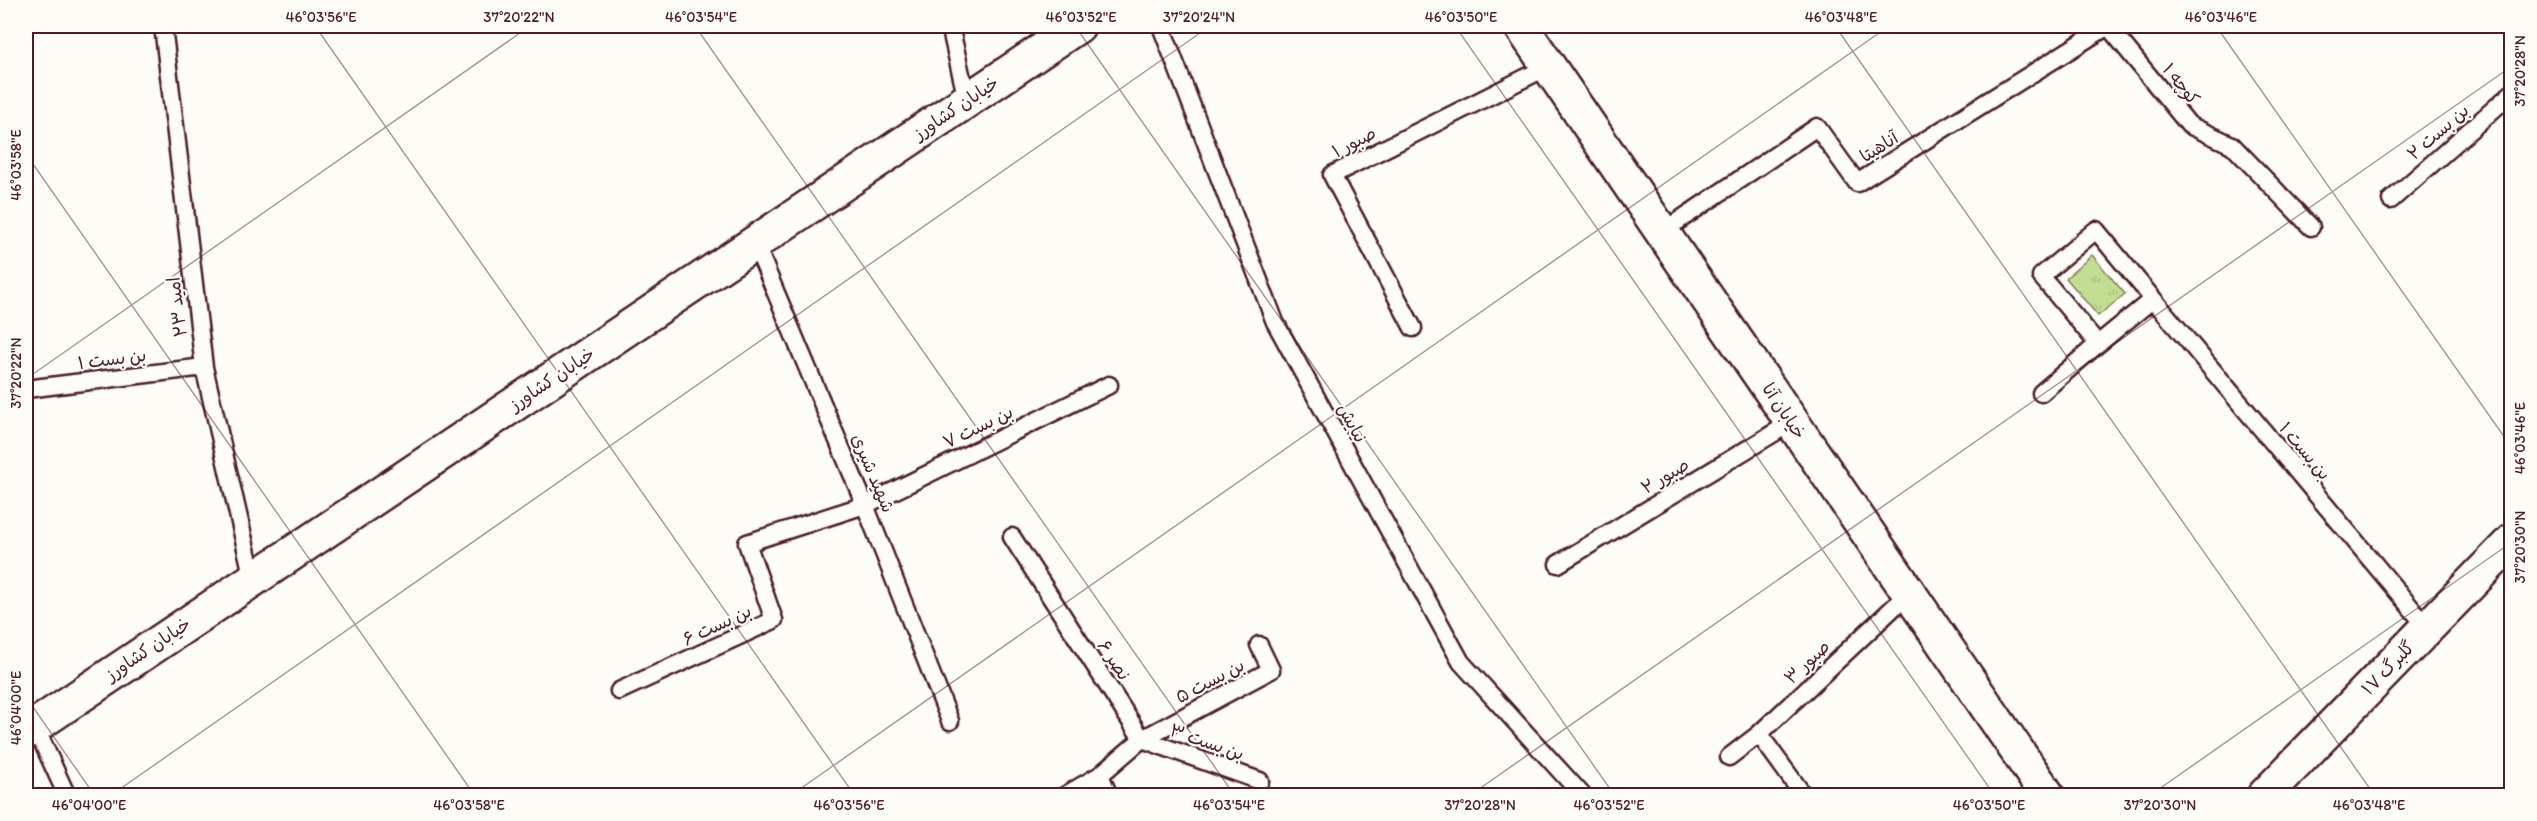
<svg xmlns="http://www.w3.org/2000/svg" width="2537" height="821" font-family="Itim,'Playpen Sans Arabic',sans-serif">
<style>
.park{fill:url(#park-tufts);stroke:#867e5f;stroke-width:1.5}
.lines{fill:none;stroke-linecap:round;stroke-linejoin:round}
.lane-casing{stroke:#4a1f2b;stroke-width:21}
.street-casing{stroke:#4a1f2b;stroke-width:38}
.secondary-casing{stroke:#4a1f2b;stroke-width:38}
.lane{stroke:#fdfcf7;stroke-width:16}
.street{stroke:#fdfcf7;stroke-width:33}
.secondary{stroke:#fdfcf7;stroke-width:33}
.ticks{fill:none;stroke:#4a1f2b;stroke-width:1.5;stroke-opacity:0.45}
.labels{text-anchor:middle;stroke-width:4.5;stroke-linejoin:round;paint-order:stroke}
.street-label{font-size:18px;fill:#4a1f2b;stroke:#fdfcf7}
.neatline{fill:none;stroke:#4a1f2b;stroke-width:2}
.ticks-label{font-size:15px;text-anchor:middle;fill:#4a1f2b}
</style>
<defs>
<pattern id="park-tufts" width="24" height="20" patternUnits="userSpaceOnUse" patternTransform="scale(1.5)"><rect width="24" height="20" fill="#c3dd93"/><path d="M3 7l-1-3M5 7V3M7 7l1-3M15 17l-1-3M17 17v-4M19 17l1-3" fill="none" stroke="#a9bd7f"/></pattern>
</defs>
<rect width="100%" height="100%" fill="#fdfcf7"/>
<filter id="ink" filterUnits="userSpaceOnUse"><feTurbulence type="fractalNoise" baseFrequency=".0167" numOctaves="2"/><feDisplacementMap in="SourceGraphic" scale="12" xChannelSelector="R" yChannelSelector="G"/><feConvolveMatrix kernelMatrix="1 2 1 2 8 2 1 2 1" color-interpolation-filters="sRGB"/></filter>
<g filter="url(#ink)">
<path class="park" d="M2092,255L2125,294L2098,316L2066,278Z"/>
<g class="lines">
<g class="lane-casing">
<path id="lane" d="M163,26L204,367L253,579
M950,26L967,100
M1161,26L1275,322L1461,662L1583,796
M2108,26L2189,125L2232,145L2311,227
M2391,200L2512,93
M2096,230L2153,299L2098,344L2041,276Z
M1662,232L1817,127L1857,183L2108,26
M755,243L865,505L950,721
M2153,299L2427,627
M1413,328L1332,175L1549,66
M26,389L204,367
M2041,393L2098,344
M1012,537L1142,739L1100,775L1109,796
M1558,564L1792,422
M619,691L774,620L747,543L865,505L1109,385
M35,726L67,796
M1759,734L1804,796
M1142,739L1271,670L1259,645
M1142,739L1260,781
M1729,757L1759,734L1909,593
M1064,796L1100,775"/>
</g>
<g class="street-casing">
<path id="street" d="M1521,26L2048,796
M2264,796L2512,541"/>
</g>
<g class="secondary-casing">
<path id="secondary" d="M26,732L1078,26"/>
</g>
<use href="#lane" class="lane"/>
<use href="#street" class="street"/>
<use href="#secondary" class="secondary"/>
</g>
</g>
<path class="ticks" d="M315,26L855,796M695,26L1235,796M1075,26L1615,796M1455,26L1995,796M1835,26L2375,796M2216,26L2512,448M26,154L475,796M26,379L530,26M26,697L95,796M110,796L1210,26M790,796L1889,26M1469,796L2512,66M2149,796L2512,542"/>
<g class="labels">
<g class="street-label">
<text transform="translate(2181 84) rotate(51)" y="6">کوچه ۱</text>
<text transform="translate(956 108) rotate(-34)" y="6">خیابان کشاورز</text>
<text transform="translate(2438 132) rotate(-41)" y="6">بن بست ۲</text>
<text transform="translate(1354 142) rotate(-27)" y="6">صبور ۱</text>
<text transform="translate(1879 147) rotate(-32)" y="6">آناهیتا</text>
<text transform="translate(177 307) rotate(-97)" y="6">امید ۲۳</text>
<text transform="translate(112 359) rotate(-7)" y="6">بن بست ۱</text>
<text transform="translate(552 379) rotate(-34)" y="6">خیابان کشاورز</text>
<text transform="translate(1784 411) rotate(56)" y="6">خیابان آنا</text>
<text transform="translate(1352 423) rotate(61)" y="6">نیایش</text>
<text transform="translate(978 427) rotate(-26)" y="6">بن بست ۷</text>
<text transform="translate(2305 451) rotate(50)" y="6">بن بست ۱</text>
<text transform="translate(873 473) rotate(67)" y="6">شهید شیری</text>
<text transform="translate(1665 476) rotate(-31)" y="6">صبور ۲</text>
<text transform="translate(717 625) rotate(-25)" y="6">بن بست ۶</text>
<text transform="translate(148 649) rotate(-34)" y="6">خیابان کشاورز</text>
<text transform="translate(1114 660) rotate(57)" y="6">نصر ۶</text>
<text transform="translate(1807 662) rotate(-43)" y="6">صبور ۳</text>
<text transform="translate(2388 668) rotate(-46)" y="6">گلبرگ ۱۷</text>
<text transform="translate(1210 681) rotate(-28)" y="6">بن بست ۵</text>
<text transform="translate(1207 742) rotate(19)" y="6">بن بست ۳</text>
</g>
</g>
<rect width="2537" height="821" fill="none" stroke="#fdfcf7" stroke-width="66"/>
<rect x="33" y="33" width="2471" height="755" class="neatline"/>
<g class="ticks-label">
<text x="321" y="22">46°03'56"E</text>
<text x="519" y="22">37°20'22"N</text>
<text x="701" y="22">46°03'54"E</text>
<text x="1081" y="22">46°03'52"E</text>
<text x="1199" y="22">37°20'24"N</text>
<text x="1461" y="22">46°03'50"E</text>
<text x="1841" y="22">46°03'48"E</text>
<text x="2221" y="22">46°03'46"E</text>
<text transform="translate(2520 71) rotate(-90)" y="5">37°20'28"N</text>
<text transform="translate(16 165) rotate(-90)" y="5">46°03'58"E</text>
<text transform="translate(16 373) rotate(-90)" y="5">37°20'22"N</text>
<text transform="translate(2520 438) rotate(-90)" y="5">46°03'46"E</text>
<text transform="translate(2520 547) rotate(-90)" y="5">37°20'30"N</text>
<text transform="translate(16 708) rotate(-90)" y="5">46°04'00"E</text>
<text x="89" y="810">46°04'00"E</text>
<text x="469" y="810">46°03'58"E</text>
<text x="849" y="810">46°03'56"E</text>
<text x="1229" y="810">46°03'54"E</text>
<text x="1480" y="810">37°20'28"N</text>
<text x="1609" y="810">46°03'52"E</text>
<text x="1989" y="810">46°03'50"E</text>
<text x="2160" y="810">37°20'30"N</text>
<text x="2369" y="810">46°03'48"E</text>
</g>
</svg>
